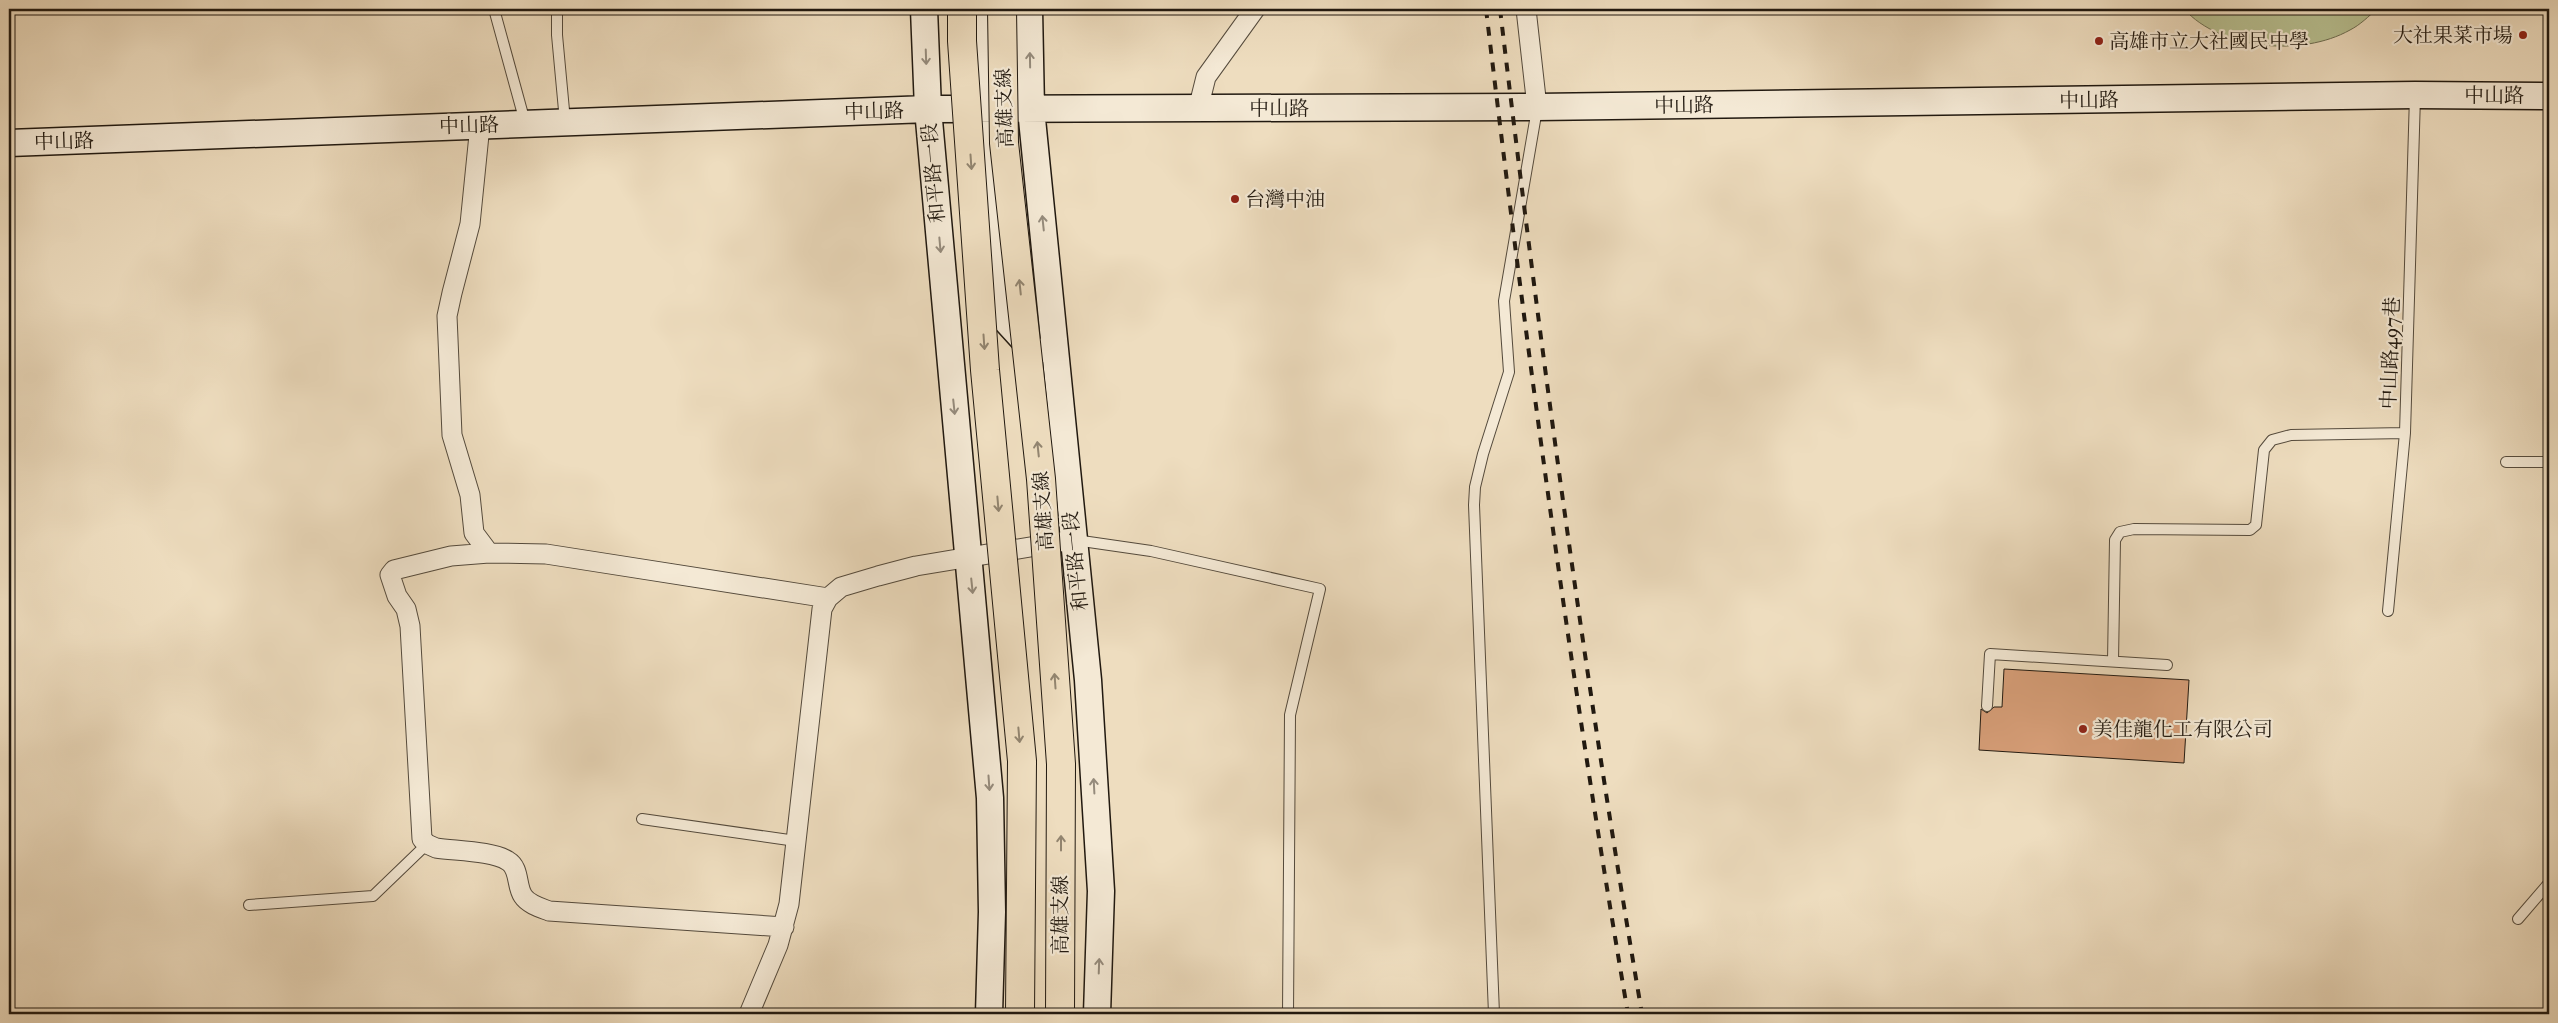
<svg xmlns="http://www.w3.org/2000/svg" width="2558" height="1023" font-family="'IM FELL Great Primer','Noto Serif TC',serif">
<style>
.green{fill:#b8c192;stroke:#6c6d51}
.building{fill:#d89f79;stroke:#211910}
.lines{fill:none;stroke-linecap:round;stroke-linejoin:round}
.lane-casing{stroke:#544a3c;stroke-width:12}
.street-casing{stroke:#544a3c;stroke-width:21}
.secondary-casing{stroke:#211910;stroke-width:29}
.lane{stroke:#f4e9d5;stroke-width:10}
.street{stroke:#f4e9d5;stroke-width:19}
.secondary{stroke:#f4e9d5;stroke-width:26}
.rail{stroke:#211910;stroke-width:4;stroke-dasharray:9 9;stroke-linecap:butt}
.highway-bridge-casing{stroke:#211910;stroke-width:30;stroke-linecap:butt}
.highway-bridge{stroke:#eeddbf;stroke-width:28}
.oneway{stroke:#958b7c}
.oneway2{stroke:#928570}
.poi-dot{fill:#8f2418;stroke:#f4e9d5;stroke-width:2}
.labels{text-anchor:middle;stroke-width:4.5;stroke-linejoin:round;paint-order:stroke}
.poi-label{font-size:20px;fill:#211910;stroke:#f4e9d5;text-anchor:start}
.street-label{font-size:20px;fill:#211910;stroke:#f4e9d5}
</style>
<rect width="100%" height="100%" fill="#eeddbf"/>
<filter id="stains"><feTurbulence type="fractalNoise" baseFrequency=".004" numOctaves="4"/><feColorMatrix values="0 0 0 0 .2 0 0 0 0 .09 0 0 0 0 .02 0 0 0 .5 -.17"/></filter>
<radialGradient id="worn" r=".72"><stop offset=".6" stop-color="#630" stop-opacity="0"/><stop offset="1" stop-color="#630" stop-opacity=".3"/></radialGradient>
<path class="green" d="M2184,9H2377C2369,16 2360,25 2350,30C2302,57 2221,50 2184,9Z"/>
<path class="building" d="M2004,669L2189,680L2184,763L1979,750L1981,709L1987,713L1994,707H2002Z"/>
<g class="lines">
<g class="lane-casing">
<path id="lane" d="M494,9L525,122
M557,9V35L565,121
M2506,462H2549
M1075,540L1151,551L1320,589L1290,715L1288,1014
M2388,611L2405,433L2415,96
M2113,661L2115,540L2120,532L2134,529L2250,530L2256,525L2264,450L2272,440L2291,435L2405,433
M1987,706L1990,654L2167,665
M642,819L796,841
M249,905L373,896L427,844
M2518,919L2549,883
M1494,1014L1474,505L1475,487L1483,454L1509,372L1504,301L1537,109"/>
</g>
<g class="street-casing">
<path id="street" d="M1526,9L1537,107
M1198,109L1206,77L1255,9
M480,125L470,224L452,293L447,316L448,339L452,435L470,495L474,533L489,553
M784,927L549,911C541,908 528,904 523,896C516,886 520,868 508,861C493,851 456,851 436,848L427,844L422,839L410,626L406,609L397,596L390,575L394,570L451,556L489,553L546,554L828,598
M749,1014L778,945L789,904L822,609L828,598L841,587L878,576L916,566L1072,540"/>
</g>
<g class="secondary-casing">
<path id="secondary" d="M924,9L928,109L990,798L992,912L989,1014
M977,9L984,109L1003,317L1035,352
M1029,9L1031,109L1088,680L1101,891L1097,1014
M9,143L928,109L1537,107L2415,95L2549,96"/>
</g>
<use href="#lane" class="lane"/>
<use href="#street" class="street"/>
<use href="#secondary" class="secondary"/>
<path class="rail" d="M1486,9C1526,345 1571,681 1628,1014
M1500,9C1540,345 1585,680 1642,1014"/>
<g class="highway-bridge-casing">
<path id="highway-bridge" d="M962,9V41L985,370L1022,761L1020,1014
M1002,9L1004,143L1041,479L1061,764L1060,1014"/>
</g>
<use href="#highway-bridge" class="highway-bridge"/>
</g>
<defs><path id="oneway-shaft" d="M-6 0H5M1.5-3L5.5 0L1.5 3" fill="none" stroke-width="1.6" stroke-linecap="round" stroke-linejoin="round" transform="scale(1.25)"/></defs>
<g class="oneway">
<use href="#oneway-shaft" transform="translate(926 57) rotate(88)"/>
<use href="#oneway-shaft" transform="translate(1030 60) rotate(-91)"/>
<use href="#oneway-shaft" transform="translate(1043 223) rotate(-96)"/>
<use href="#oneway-shaft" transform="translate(940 245) rotate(85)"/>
<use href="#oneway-shaft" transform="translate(954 407) rotate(84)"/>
<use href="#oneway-shaft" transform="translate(972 586) rotate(84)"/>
<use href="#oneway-shaft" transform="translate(989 783) rotate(86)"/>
<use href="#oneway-shaft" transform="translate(1094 786) rotate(-93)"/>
<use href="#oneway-shaft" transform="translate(1099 966) rotate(-88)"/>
</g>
<g class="oneway2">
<use href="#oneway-shaft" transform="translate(971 162) rotate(86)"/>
<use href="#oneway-shaft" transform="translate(1020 287) rotate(-96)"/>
<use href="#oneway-shaft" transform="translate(984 342) rotate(86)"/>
<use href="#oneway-shaft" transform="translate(1038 449) rotate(-96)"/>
<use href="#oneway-shaft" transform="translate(998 504) rotate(85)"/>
<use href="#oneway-shaft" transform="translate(1055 681) rotate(-94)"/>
<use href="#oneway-shaft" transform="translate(1019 735) rotate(85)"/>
<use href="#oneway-shaft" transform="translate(1061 843) rotate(-90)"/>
</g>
<g class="poi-dot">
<circle cx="2523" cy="35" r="5"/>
<circle cx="2099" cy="41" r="5"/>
<circle cx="1235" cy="199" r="5"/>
<circle cx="2083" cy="729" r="5"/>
</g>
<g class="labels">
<g class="poi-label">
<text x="2513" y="42" text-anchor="end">大社果菜市場</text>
<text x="2109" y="48">高雄市立大社國民中學</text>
<text x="1245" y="206">台灣中油</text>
<text x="2093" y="736">美佳龍化工有限公司</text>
</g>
<g class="street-label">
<text x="2494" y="102">中山路</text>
<text transform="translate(2089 100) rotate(-1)" y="7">中山路</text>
<text transform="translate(1684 105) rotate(-1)" y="7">中山路</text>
<text transform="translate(1004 108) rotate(-92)" y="7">高雄支線</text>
<text x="1279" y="115">中山路</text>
<text transform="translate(874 111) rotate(-2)" y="7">中山路</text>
<text transform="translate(469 125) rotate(-2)" y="7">中山路</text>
<text transform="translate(64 141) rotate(-2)" y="7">中山路</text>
<text transform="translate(933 173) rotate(-95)" y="7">和平路一段</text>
<text transform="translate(2390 353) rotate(-88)" y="7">中山路497巷</text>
<text transform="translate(1043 511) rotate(-94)" y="7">高雄支線</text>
<text transform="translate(1075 561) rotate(-96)" y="7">和平路一段</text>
<text transform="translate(1060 915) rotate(-90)" y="7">高雄支線</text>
</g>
</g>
<rect width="2558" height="1023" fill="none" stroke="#eeddbf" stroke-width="30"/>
<rect x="10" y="10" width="2538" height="1003" fill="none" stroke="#211910" stroke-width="2.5"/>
<rect x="15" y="15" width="2528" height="993" fill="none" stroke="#211910"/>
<rect width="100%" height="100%" filter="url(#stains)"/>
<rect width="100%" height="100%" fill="url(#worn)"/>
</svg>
